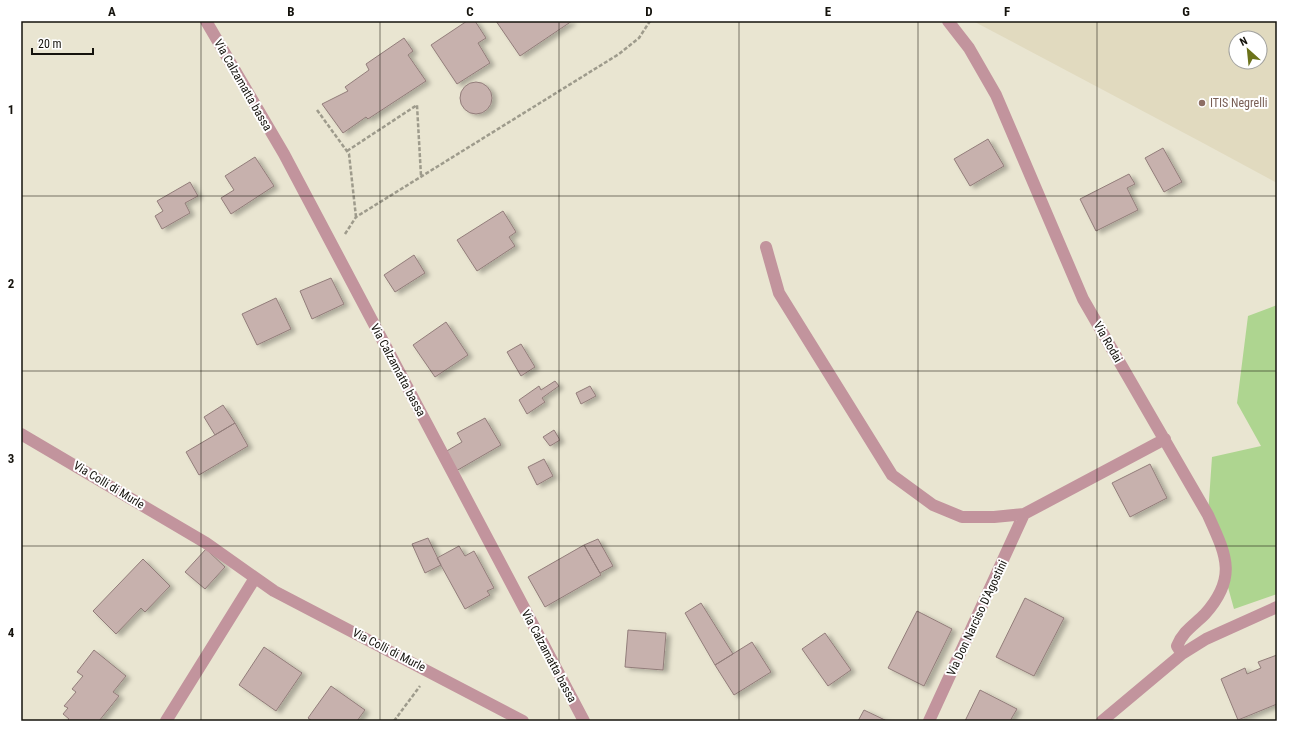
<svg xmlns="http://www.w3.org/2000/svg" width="1298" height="742" font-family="'Roboto Condensed',sans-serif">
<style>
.built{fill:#e1dabf;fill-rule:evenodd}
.green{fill:#aed590}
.building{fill:#c7b1ad;stroke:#927d7a;filter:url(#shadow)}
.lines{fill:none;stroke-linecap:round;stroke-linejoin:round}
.path{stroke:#9e9b8c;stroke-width:2.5;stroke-dasharray:4 2;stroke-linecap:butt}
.minor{stroke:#c2949d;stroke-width:12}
.grid{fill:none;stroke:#15130d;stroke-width:1;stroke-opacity:0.55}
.education-dot{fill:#8d6e63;stroke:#fff;stroke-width:1.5}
.labels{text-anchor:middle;stroke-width:4;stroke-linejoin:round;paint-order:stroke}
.street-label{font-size:12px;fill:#15130d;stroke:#fff}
.education-label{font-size:12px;fill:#785e54;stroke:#fff;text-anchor:start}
.neatline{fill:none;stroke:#15130d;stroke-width:1.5}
.grid-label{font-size:13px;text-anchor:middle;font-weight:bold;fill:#15130d}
</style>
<defs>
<filter id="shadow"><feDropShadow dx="4.5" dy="2.5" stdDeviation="2" flood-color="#0004"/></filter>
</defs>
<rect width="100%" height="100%" fill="#e9e5d1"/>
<path class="built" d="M973,21H1277V183L1203,143ZM1236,38H1260V62H1236Z"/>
<path class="green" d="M1277,305V594L1234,609L1208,515L1212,457L1261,446L1237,403L1248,316Z"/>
<path class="building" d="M467,21H475L486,38L478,43L490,63L457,84L431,45Z
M496,21H572L520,56Z
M404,38L413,51L408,55L426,81L368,119L366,117L343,133L322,104L348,91L345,87L369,70L366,64Z
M460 98a16 16 0 1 1 32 0a16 16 0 1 1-32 0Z
M988,139L1004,166L970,186L954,159Z
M1163,148L1182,182L1164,192L1145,158Z
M255,157L274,186L231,214L221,198L234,190L225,176Z
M1129,174L1135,184L1127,188L1138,210L1096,231L1080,199Z
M190,182L198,196L185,203L190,213L162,229L155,216L163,211L157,201Z
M503,211L516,232L509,237L515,246L477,271L457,240Z
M414,255L425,273L395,292L384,275Z
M331,278L344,304L312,319L300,291Z
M276,298L291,329L257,345L242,314Z
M446,322L468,355L435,377L413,345Z
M521,344L535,367L521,376L507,352Z
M555,381L559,386L542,398L545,402L527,414L519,400L539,386L541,390Z
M590,386L596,396L581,404L576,393Z
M223,405L235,423L215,435L204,417Z
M485,418L501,445L456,471L445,452L462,442L457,433Z
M235,423L248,446L199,475L186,452Z
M554,430L560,440L550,446L543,437Z
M544,459L553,476L537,485L528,467Z
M1150,464L1167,498L1130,517L1112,483Z
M428,538L441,565L425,573L412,544Z
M598,539L613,566L600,573L584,545Z
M584,545L601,575L545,607L528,577Z
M459,546L465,556L474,551L494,588L487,591L490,595L465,609L437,558Z
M206,549L225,567L205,589L185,572Z
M143,559L170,586L145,612L141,608L116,634L93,611Z
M1025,598L1064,618L1034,676L996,657Z
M701,603L733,654L715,665L685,613Z
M917,611L952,629L924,686L888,668Z
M628,630L666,633L663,670L625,667Z
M825,633L851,670L828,686L802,649Z
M752,642L771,672L734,695L715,665Z
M264,647L302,673L276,711L239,685Z
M94,650L126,676L113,692L119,696L99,721H67L69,719L63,714L68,708L64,706L76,692L72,689L83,676L77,672Z
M1277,655V704L1238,720L1221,679L1245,668L1247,674L1261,668L1258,662Z
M331,686L365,710L357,721H312L308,718Z
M980,690L1017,709L1010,721H965Z
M864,710L887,721H858Z"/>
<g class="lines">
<path class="path" d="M317,110L349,154L356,217
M347,151L417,105L421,176
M345,234L356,217L619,54L639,38L650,21
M394,721L420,686"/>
<path class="minor" d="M206,21L284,154L584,721
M948,21L969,48L996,95L1083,299L1208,515C1226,555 1238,577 1205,614C1194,625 1183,631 1177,646L1182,654
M766,247L779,293L892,475L933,505L962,517H994L1024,514L1165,439
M21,434L206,543L274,591L523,721
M166,721L255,578
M929,721L1024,514
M1102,721L1182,654L1206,639L1277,607"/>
</g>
<path class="grid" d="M201,21V721M380,21V721M559,21V721M739,21V721M918,21V721M1097,21V721M21,196H1277M21,371H1277M21,546H1277"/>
<circle class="education-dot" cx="1202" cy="103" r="4"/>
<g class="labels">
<g class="street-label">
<text transform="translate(243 85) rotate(60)" y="4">Via Calzamatta bassa</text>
<text transform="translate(1108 342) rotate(60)" y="4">Via Rodai</text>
<text transform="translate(398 370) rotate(62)" y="4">Via Calzamatta bassa</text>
<text transform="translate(109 485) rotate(31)" y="4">Via Colli di Murle</text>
<text transform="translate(977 618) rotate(-65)" y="4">Via Don Narciso D'Agostini</text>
<text transform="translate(389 650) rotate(27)" y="4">Via Colli di Murle</text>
<text transform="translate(549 656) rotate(62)" y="4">Via Calzamatta bassa</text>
</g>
<g class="education-label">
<text x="1210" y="107">ITIS Negrelli</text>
</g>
</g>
<rect width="1298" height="742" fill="none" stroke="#ffffff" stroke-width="44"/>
<g transform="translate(1248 50) rotate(333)"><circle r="19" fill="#ffffff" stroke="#a1a19e"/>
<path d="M0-3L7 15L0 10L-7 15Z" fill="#6b721a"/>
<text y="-6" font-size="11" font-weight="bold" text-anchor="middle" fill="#15130d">N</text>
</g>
<path d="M32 48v6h61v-6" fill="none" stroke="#15130d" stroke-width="2"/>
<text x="38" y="48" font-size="12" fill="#15130d" stroke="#ffffff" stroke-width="3" paint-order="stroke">20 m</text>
<rect x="22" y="22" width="1254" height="698" class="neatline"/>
<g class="grid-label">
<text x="112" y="16">A</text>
<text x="291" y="16">B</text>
<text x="470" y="16">C</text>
<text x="649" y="16">D</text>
<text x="828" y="16">E</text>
<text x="1007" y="16">F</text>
<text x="1186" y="16">G</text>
<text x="11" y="114">1</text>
<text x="11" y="288">2</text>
<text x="11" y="463">3</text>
<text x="11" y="637">4</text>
</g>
</svg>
